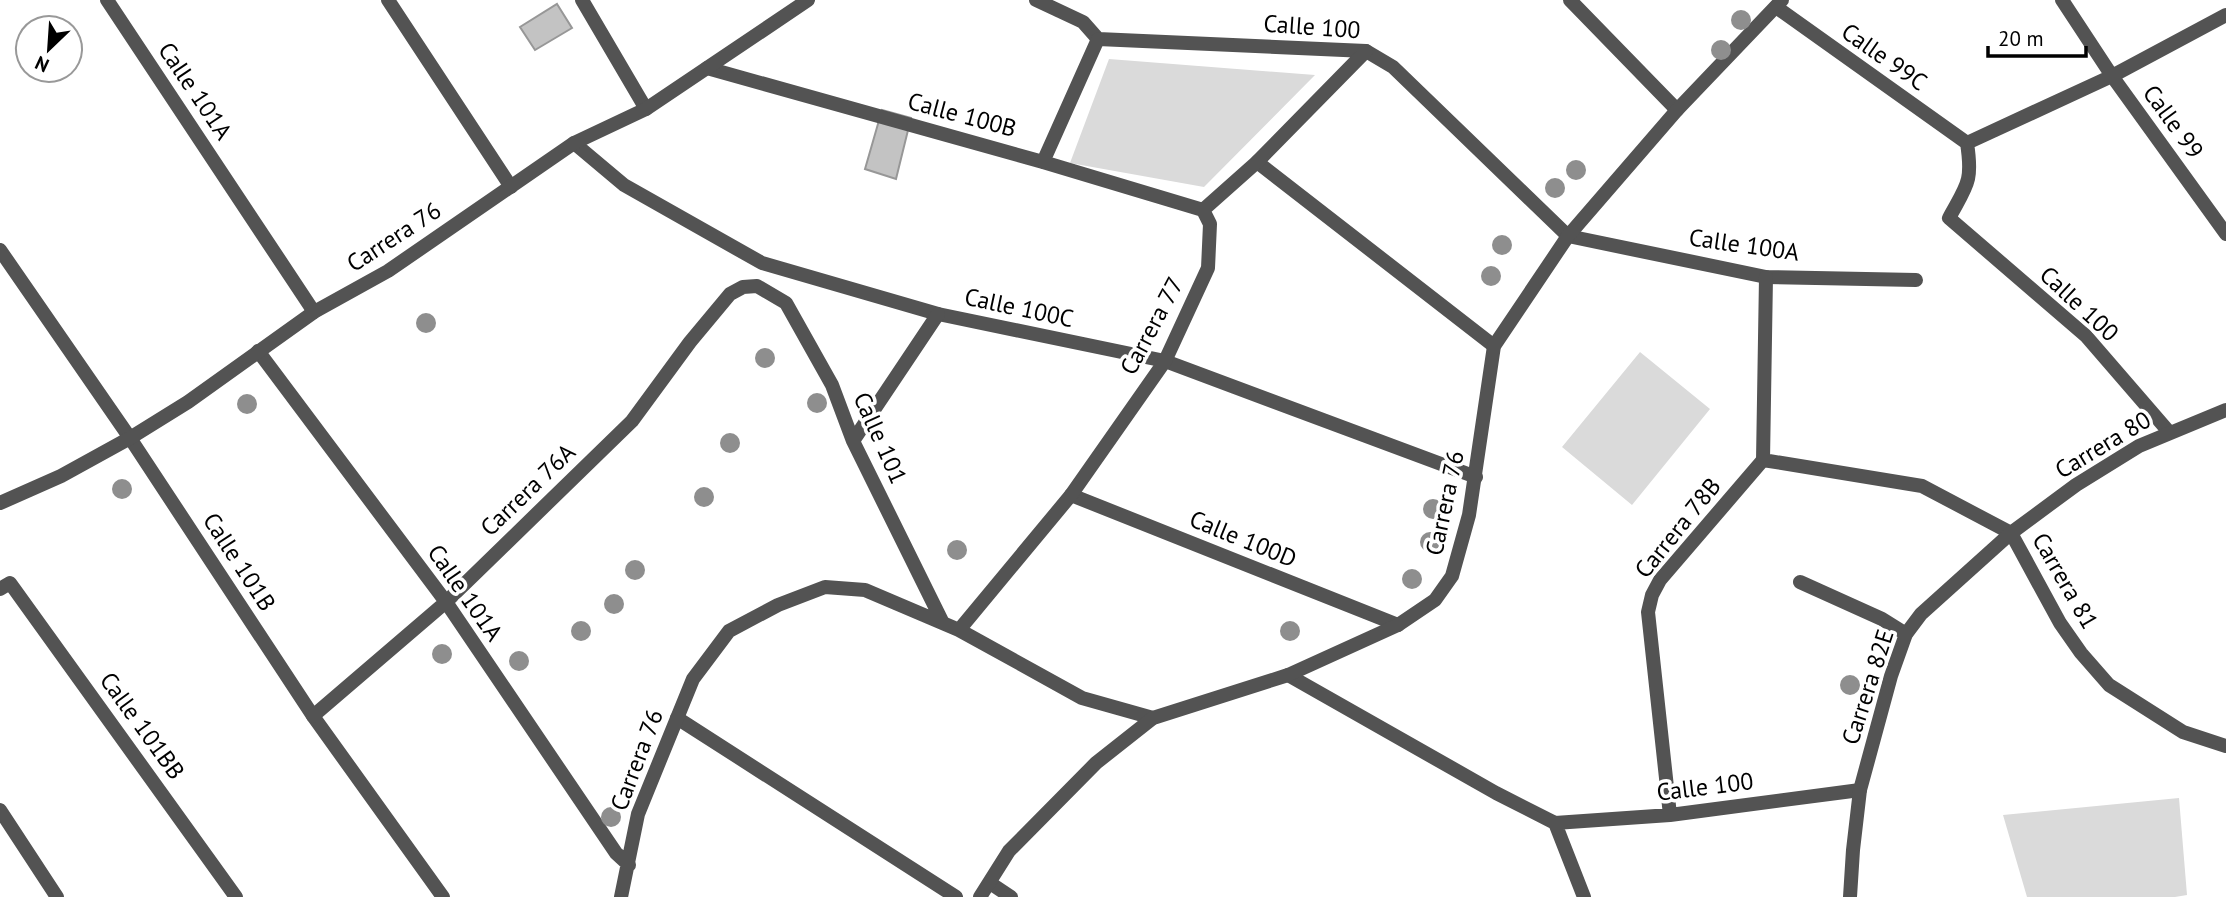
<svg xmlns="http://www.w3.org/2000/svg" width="2226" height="897" font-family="'PT Sans',sans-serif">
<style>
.green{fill:#dadada}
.building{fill:#c3c3c3;stroke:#979797;stroke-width:2}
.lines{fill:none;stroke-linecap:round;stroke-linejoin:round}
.pedestrian{stroke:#535353;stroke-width:14}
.minor{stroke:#535353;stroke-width:14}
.tertiary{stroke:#535353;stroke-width:14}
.tree{fill:#8e8e8e}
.labels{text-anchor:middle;stroke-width:7;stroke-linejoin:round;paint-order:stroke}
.street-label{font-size:24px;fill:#000;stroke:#fff}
</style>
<rect width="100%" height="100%" fill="#fff"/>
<path class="green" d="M1109,59L1315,75L1204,187L1070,163Z
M1640,352L1710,409L1632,505L1562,447Z
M2179,798L2187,895L2175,897H2027L2003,815Z"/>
<path class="building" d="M557,4L572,28L535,50L520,27Z
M882,110L911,118L896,179L865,169Z"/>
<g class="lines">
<path class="pedestrian" d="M1036,0L1083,22L1098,39L1366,51L1393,67L1568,236L1766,277L1916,280
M1570,0L1677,110
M574,143L624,185L762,263L938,314L1165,361L1476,477
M1257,162L1494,346
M130,438L313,716L443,897
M1071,495L1398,625
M677,718L956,897"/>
<path class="minor" d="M107,0L314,312
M388,0L511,187
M582,0L646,109
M2062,0L2112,76L2226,234
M1776,7L1967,143
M707,68L1043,162L1203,210
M1043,162L1098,39
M0,250L130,438
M258,351L446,602L616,853L629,865
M2169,432L2086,336L1949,218C1967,185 1973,182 1967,143L2112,76L2226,15
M853,441L938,314
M1763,460L1922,486L2011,533
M1800,582L1882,619L1906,634
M0,589L10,583L236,897
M959,630L1071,495L1165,361L1208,268L1210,224L1203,210L1257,162L1366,51
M1288,675L1496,793L1555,823L1584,897
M313,716L446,602L632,421L690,342L730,294L743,287L757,286L786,303L832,385L853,441L943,623
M0,810L57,897
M1670,815L1648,612L1652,595L1660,580L1763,460L1766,277
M1555,823L1670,815L1860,790
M990,883L1011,897
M621,897L638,814L693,679L729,631L778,605L825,587L865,590L959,630L1082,698L1153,718"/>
<path class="tertiary" d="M0,503L61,476L130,438L188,402L314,312L388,271L574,143L646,109L808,0
M2011,533L2060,623L2081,653L2109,685L2183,732L2226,746
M980,897L1009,851L1096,763L1153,718L1288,675L1398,625L1435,600L1452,576L1469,515L1494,346L1568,236L1677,110L1782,0
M1850,897L1853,850L1860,790L1891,676L1906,634L1921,614L2011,533L2076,485L2139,446L2226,410"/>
</g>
<g class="tree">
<circle cx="1741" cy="20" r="10"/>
<circle cx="1721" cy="50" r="10"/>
<circle cx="1576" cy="170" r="10"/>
<circle cx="1555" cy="188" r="10"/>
<circle cx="1502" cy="245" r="10"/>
<circle cx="1491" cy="276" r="10"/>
<circle cx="426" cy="323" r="10"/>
<circle cx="765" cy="358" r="10"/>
<circle cx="817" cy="403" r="10"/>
<circle cx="247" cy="404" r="10"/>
<circle cx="730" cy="443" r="10"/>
<circle cx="122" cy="489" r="10"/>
<circle cx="704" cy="497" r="10"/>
<circle cx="1433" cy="509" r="10"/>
<circle cx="1430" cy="542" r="10"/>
<circle cx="957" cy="550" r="10"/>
<circle cx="635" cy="570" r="10"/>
<circle cx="1412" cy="579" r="10"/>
<circle cx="614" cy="604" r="10"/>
<circle cx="581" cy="631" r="10"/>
<circle cx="1290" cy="631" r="10"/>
<circle cx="442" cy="654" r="10"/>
<circle cx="519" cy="661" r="10"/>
<circle cx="1850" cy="685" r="10"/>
<circle cx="611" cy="817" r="10"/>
</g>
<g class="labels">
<g class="street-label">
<text transform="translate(1312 27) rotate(4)" y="8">Calle 100</text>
<text transform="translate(1884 57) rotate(35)" y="8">Calle 99C</text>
<text transform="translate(195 91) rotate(56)" y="8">Calle 101A</text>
<text transform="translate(962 115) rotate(15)" y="8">Calle 100B</text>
<text transform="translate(2173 122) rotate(54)" y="8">Calle 99</text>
<text transform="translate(394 237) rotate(-33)" y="8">Carrera 76</text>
<text transform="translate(1744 245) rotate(8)" y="8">Calle 100A</text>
<text transform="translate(2079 304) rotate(43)" y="8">Calle 100</text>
<text transform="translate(1019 308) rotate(12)" y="8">Calle 100C</text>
<text transform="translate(1152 326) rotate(-62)" y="8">Carrera 77</text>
<text transform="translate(880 438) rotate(66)" y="8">Calle 101</text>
<text transform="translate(2103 445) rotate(-31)" y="8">Carrera 80</text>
<text transform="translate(528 490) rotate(-44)" y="8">Carrera 76A</text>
<text transform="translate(1445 503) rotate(-78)" y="8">Carrera 76</text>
<text transform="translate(1678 528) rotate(-51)" y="8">Carrera 78B</text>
<text transform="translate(1243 539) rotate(22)" y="8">Calle 100D</text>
<text transform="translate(239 562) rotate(57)" y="8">Calle 101B</text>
<text transform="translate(2065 581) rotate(60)" y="8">Carrera 81</text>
<text transform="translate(465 593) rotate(55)" y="8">Calle 101A</text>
<text transform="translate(1868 687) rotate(-72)" y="8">Carrera 82E</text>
<text transform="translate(142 726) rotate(54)" y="8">Calle 101BB</text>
<text transform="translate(637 760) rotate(-69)" y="8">Carrera 76</text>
<text transform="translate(1705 787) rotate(-7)" y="8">Calle 100</text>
</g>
</g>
<g transform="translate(49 49) rotate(205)"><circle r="33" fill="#ffffff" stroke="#999999" stroke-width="2"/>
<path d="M0-5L12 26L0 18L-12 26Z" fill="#000000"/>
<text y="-10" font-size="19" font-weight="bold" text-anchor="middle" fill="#000000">N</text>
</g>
<path d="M1988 46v10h98v-10" fill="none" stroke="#000000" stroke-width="3.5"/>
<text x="1998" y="46" font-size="21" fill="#000000" stroke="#ffffff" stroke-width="5" paint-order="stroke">20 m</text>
</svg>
